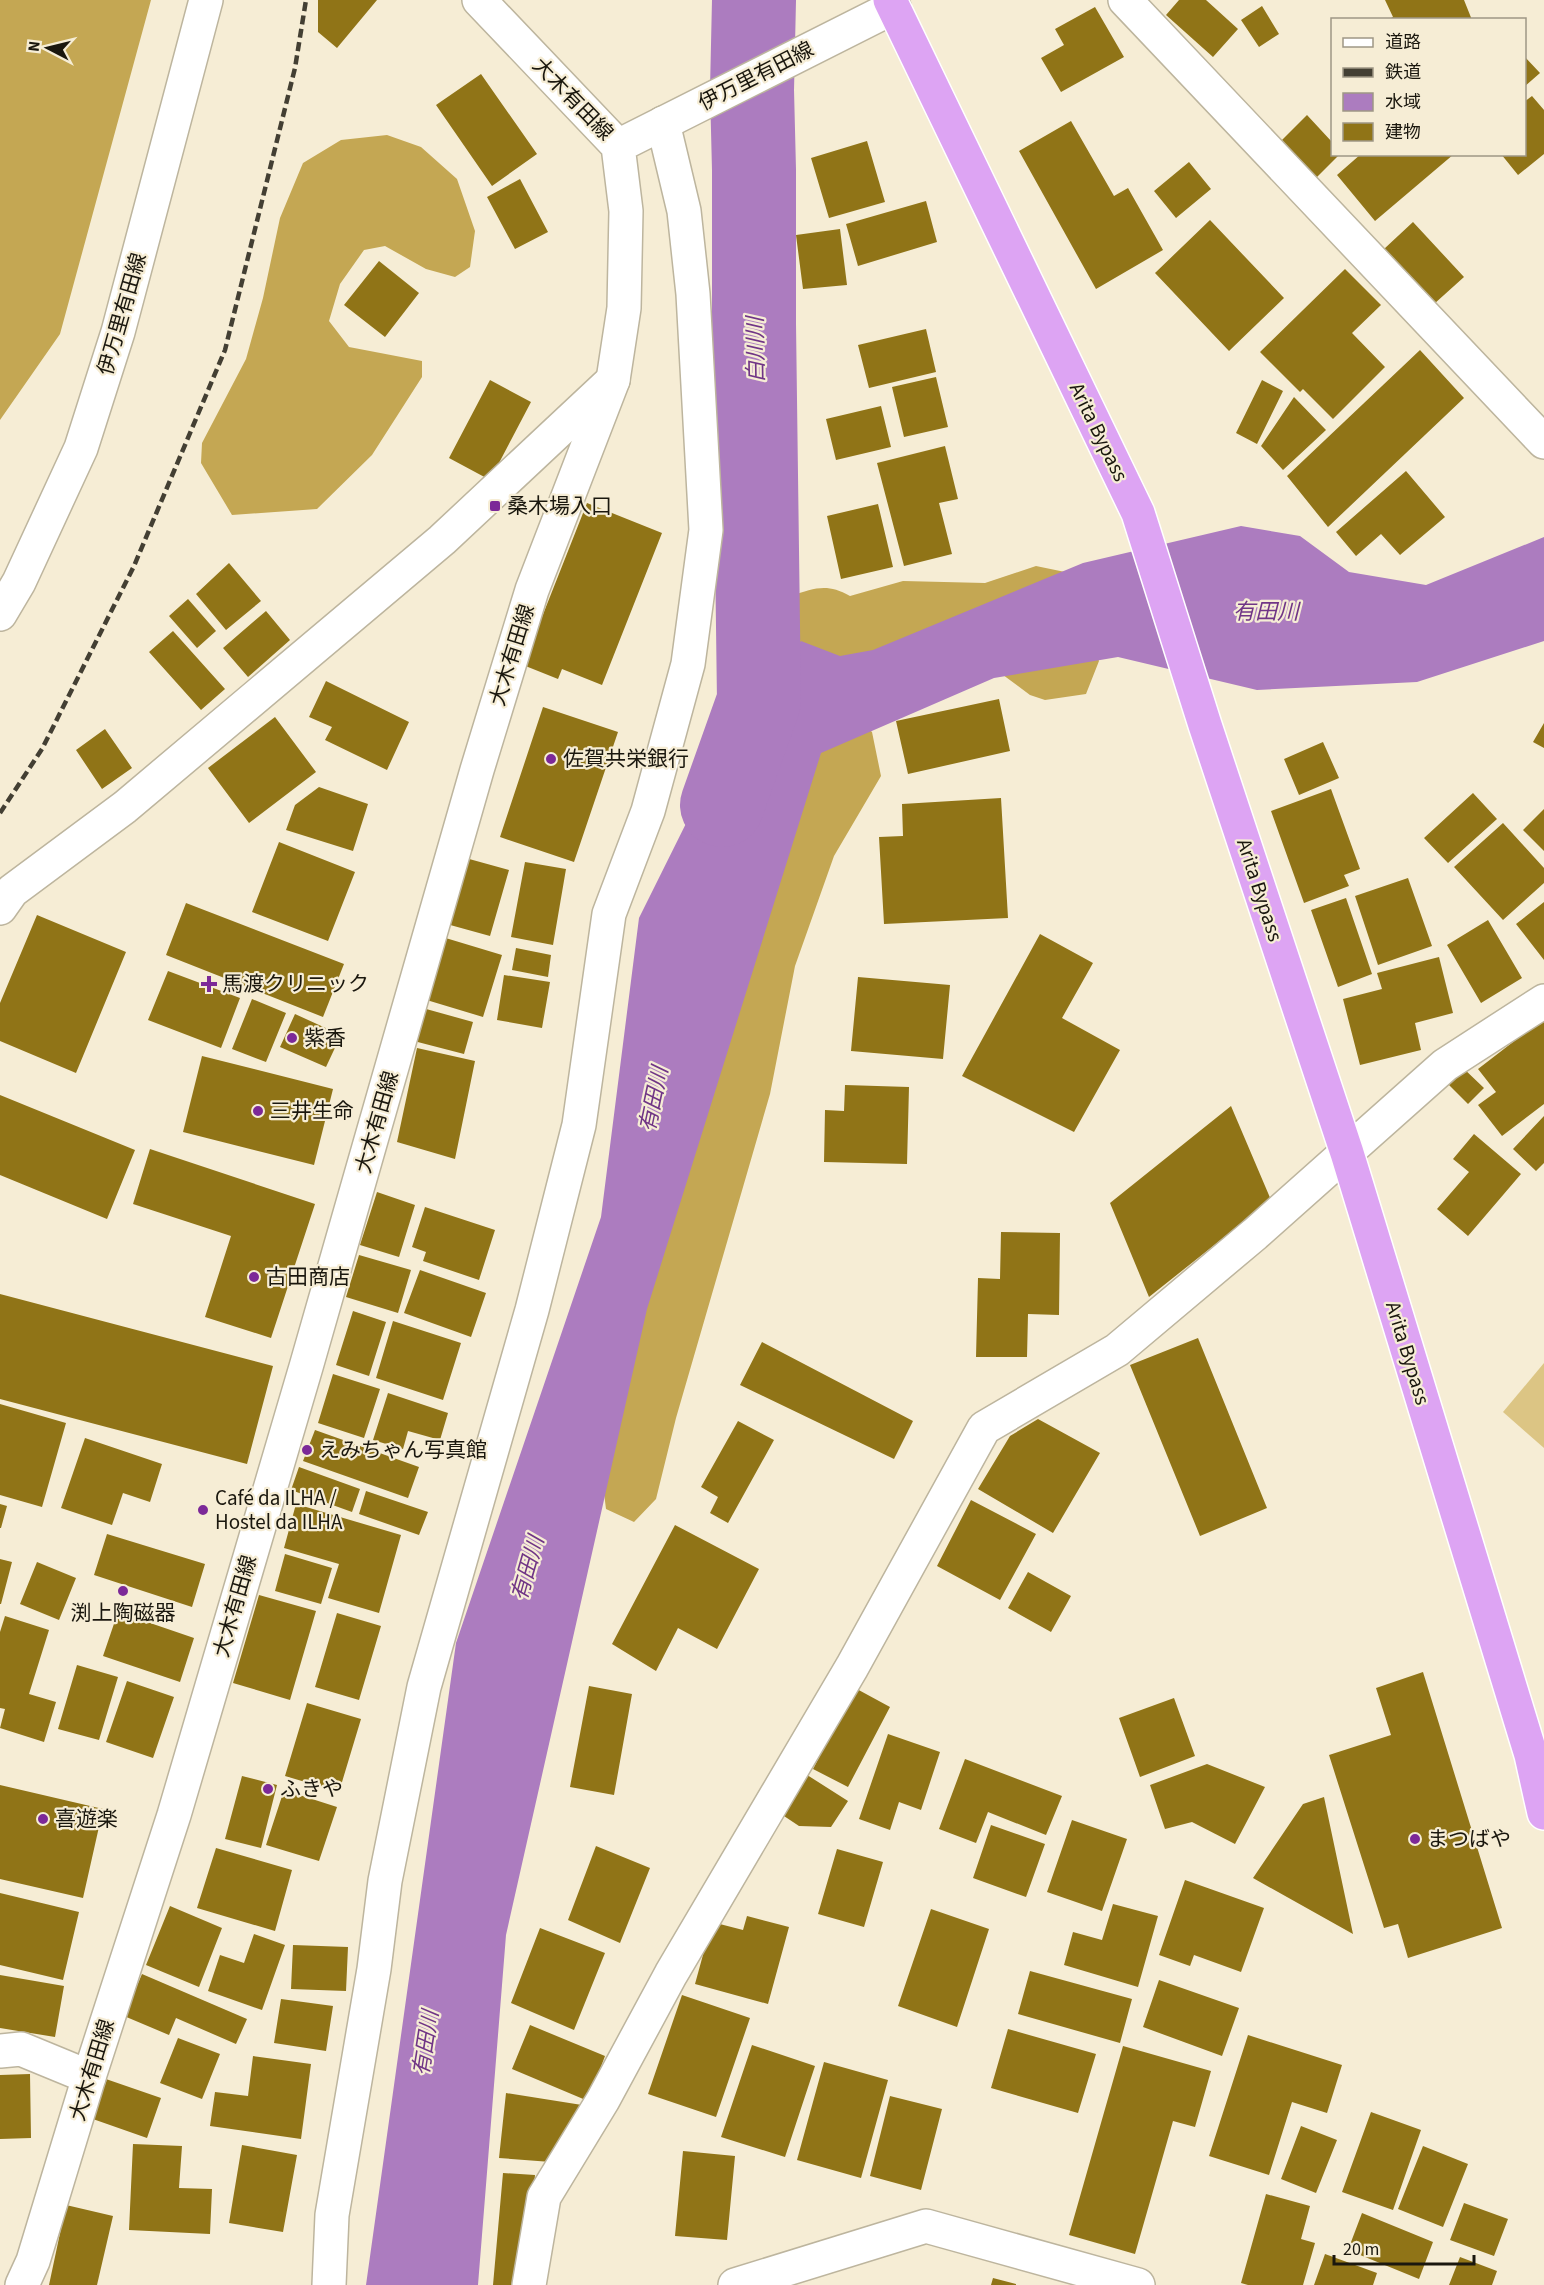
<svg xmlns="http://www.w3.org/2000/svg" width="1544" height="2285" font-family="'Source Sans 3','Noto Sans JP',sans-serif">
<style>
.green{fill:#dcc584}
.forest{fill:#c4a753}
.water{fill:#ac7cbf}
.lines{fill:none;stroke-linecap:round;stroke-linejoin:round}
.river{stroke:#ac7cbf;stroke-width:84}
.building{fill:#907417}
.street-casing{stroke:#bdb59e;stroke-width:36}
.secondary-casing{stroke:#bdb59e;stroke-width:36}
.highway-casing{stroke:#fff;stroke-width:36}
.street{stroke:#fff;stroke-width:33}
.secondary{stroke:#fff;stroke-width:33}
.highway{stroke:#dda4f3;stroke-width:33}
.rail{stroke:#433f33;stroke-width:4.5;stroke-dasharray:9 4.5;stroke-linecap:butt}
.poi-dot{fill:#7c2998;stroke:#f6edd5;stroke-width:2}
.labels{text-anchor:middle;stroke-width:4.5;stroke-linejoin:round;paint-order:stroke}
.street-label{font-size:21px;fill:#1a170e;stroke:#f6edd5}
.poi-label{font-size:21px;fill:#1a170e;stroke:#f6edd5;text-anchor:start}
.water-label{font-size:22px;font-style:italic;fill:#703586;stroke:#f6edd5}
</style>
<rect width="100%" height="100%" fill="#f6edd5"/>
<path class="green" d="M1544,1363V1448L1503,1412Z"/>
<path class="forest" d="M0,0H151L60,334L0,420Z
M387,135L421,147L457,179L475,231L470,267L455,277L426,269L385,246L364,250L340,284L329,321L349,347L422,361V377L372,455L317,509L232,515L201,463L202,443L246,359L263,298L280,218L303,163L341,140Z
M1036,566L1065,572L1099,661L1086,694L1045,700L1030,695L999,672L908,649L798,661L788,642L782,618L787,612L791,596C815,588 827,583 850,596L903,581L985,583Z
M840,705L872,732L881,776L834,856L795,966L770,1094L676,1418L656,1499L634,1522L606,1509L596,1429L626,1195Z"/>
<path class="water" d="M1241,526L1300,536L1349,572L1426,585L1544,537V641L1417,682L1257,690L1118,657L994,678L821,753L647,1309L506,1935L478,2285H366L456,1643L601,1217L639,918L733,729L801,641L840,656L873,650L1083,563Z"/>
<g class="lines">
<path class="river" d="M722,805L759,701L754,324V170L752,90L754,0"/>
</g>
<path class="building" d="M318,0H377L337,48L318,32Z
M1179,0H1206L1238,29L1213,57L1166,15Z
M1385,0H1464L1472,20H1387L1393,17Z
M1262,6L1279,34L1259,47L1241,20Z
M1095,7L1124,57L1061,92L1041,58L1064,45L1055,29Z
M1524,56L1540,73L1524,87Z
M481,74L537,154L492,186L436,105Z
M1532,96L1544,110V154L1518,175L1501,154H1524V102Z
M1307,115L1332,142V154H1340L1315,179L1280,142Z
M1071,121L1114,196L1128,188L1163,250L1096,289L1019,151Z
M867,141L885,202L829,218L811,158Z
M1361,154H1454L1375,221L1337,175Z
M1189,162L1211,189L1176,218L1154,191Z
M520,179L548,232L515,249L487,197Z
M926,201L937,242L858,266L846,224Z
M1210,220L1284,298L1229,351L1155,273Z
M1413,222L1464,277L1434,304L1384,249Z
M840,229L847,285L803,289L796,235Z
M379,261L419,293L385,337L344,305Z
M1345,269L1381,305L1352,333L1385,367L1333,419L1303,389L1300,392L1260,352Z
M926,329L936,372L869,388L858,345Z
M1420,350L1464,398L1328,527L1287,476Z
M936,377L948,427L904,437L892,387Z
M490,380L531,402L490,480L449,458Z
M1262,380L1283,391L1257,444L1236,433Z
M1294,397L1326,430L1283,470L1261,446Z
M881,406L891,447L836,460L826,419Z
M945,446L958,499L939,503L952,554L904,566L877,463Z
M1406,471L1445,517L1400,555L1381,534L1356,556L1336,532Z
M587,503L662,533L602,685L562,669L558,679L523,665Z
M878,504L893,567L841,579L827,516Z
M229,563L261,601L226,630L196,594Z
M188,599L216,631L197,648L169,616Z
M266,611L290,640L248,677L223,648Z
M173,631L225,689L201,710L149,652Z
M326,681L409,722L387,770L325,740L332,727L309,717Z
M999,699L1010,751L908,774L896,721Z
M543,707L618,732L574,862L500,837Z
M275,717L316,772L249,823L208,768Z
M1544,723V748L1533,742Z
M105,729L132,768L102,789L76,750Z
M1323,742L1339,778L1299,795L1284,759Z
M319,787L368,804L353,851L286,830L295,805Z
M1331,789L1360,869L1344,875L1349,886L1304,903L1271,811Z
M1473,793L1497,819L1448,863L1424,838Z
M1001,798L1008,918L884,924L879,837L903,836L902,804Z
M1544,809V851L1523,830Z
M1503,823L1544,868V883L1503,920L1454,867Z
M279,842L355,872L328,941L252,912Z
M462,857L509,870L490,936L443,923Z
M525,862L566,869L553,945L511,937Z
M1408,878L1432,946L1378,965L1355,896Z
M1346,898L1372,974L1338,987L1311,910Z
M1544,902V960L1516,924Z
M186,903L344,964L323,1017L166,955Z
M37,915L126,952L76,1073L0,1041V1003Z
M1488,920L1522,978L1481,1003L1447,945Z
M1040,934L1093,963L1062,1018L1120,1050L1074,1132L962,1076Z
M439,936L502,955L483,1017L420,998Z
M516,948L551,955L548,977L512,970Z
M1439,957L1453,1013L1415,1023L1421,1050L1360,1065L1343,999L1382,989L1377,973Z
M168,971L240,998L221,1048L148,1020Z
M504,975L550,982L542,1028L497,1020Z
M858,977L950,985L943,1059L851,1051Z
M252,999L286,1013L266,1062L232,1049Z
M419,1007L473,1022L464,1054L410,1040Z
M295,1014L341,1035L326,1067L280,1047Z
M1544,1018V1104L1502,1136L1478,1105L1496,1092L1478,1069Z
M417,1048L475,1061L455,1159L397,1142Z
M202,1056L333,1089L314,1165L183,1132Z
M1462,1067L1484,1088L1468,1104L1446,1082Z
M845,1085L909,1087L907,1164L824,1162L825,1110L844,1111Z
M0,1095L135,1150L107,1219L0,1175Z
M1231,1106L1271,1200L1149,1297L1110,1203Z
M1544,1116V1163L1536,1171L1513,1149Z
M1474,1134L1521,1174L1468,1236L1437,1209L1469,1172L1453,1159Z
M150,1149L315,1204L271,1338L205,1317L231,1236L133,1204Z
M377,1192L415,1205L399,1257L360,1245Z
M425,1207L495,1230L479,1280L423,1261L426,1252L412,1247Z
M1001,1232L1060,1233L1059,1315L1028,1314L1027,1357H976L978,1278L1000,1279Z
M359,1255L411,1270L398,1313L346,1297Z
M420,1270L486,1293L471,1337L404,1313Z
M0,1294L273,1366L247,1464L0,1399Z
M353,1311L386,1322L369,1376L336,1365Z
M393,1321L461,1343L443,1400L376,1378Z
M1198,1338L1267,1508L1200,1536L1130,1365Z
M762,1342L913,1421L894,1459L740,1385Z
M333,1374L380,1389L364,1438L318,1423Z
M388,1393L448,1413L440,1440L408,1431L403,1449L373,1440Z
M0,1404L66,1423L42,1507L0,1495Z
M1038,1419L1100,1453L1053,1533L978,1489L1010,1436Z
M738,1421L774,1440L728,1523L710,1513L718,1497L701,1487Z
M315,1430L419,1467L408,1498L303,1461Z
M85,1438L162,1464L150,1502L123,1493L112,1525L61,1508Z
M299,1467L360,1489L352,1512L291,1490Z
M366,1491L428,1512L419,1535L359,1514Z
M971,1500L1036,1534L1000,1600L937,1566Z
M0,1504L7,1506L1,1528H0Z
M296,1504L401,1535L379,1613L328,1598L339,1564L284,1548Z
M675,1525L759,1569L717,1649L678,1628L656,1671L612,1644Z
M107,1534L205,1564L192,1607L94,1575Z
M285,1554L332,1568L321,1604L275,1591Z
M0,1559L12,1562L1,1604H0Z
M37,1562L76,1578L59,1620L20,1604Z
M1028,1572L1071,1596L1051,1632L1008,1608Z
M259,1595L316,1611L290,1700L233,1683Z
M118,1612L194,1638L180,1682L103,1656Z
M337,1613L381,1626L359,1700L315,1687Z
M5,1616L49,1630L29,1694L56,1702L44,1742L0,1728L5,1709L0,1708V1632Z
M77,1665L118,1677L99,1740L58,1729Z
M1423,1672L1502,1928L1408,1958L1398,1924L1384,1928L1329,1755L1391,1735L1376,1688Z
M127,1681L174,1697L153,1758L106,1742Z
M589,1686L632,1694L614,1795L570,1787Z
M855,1688L890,1707L848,1787L813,1769Z
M1174,1698L1195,1756L1140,1777L1119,1718Z
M307,1703L361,1719L339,1792L285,1776Z
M888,1734L940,1752L921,1810L899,1802L890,1830L859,1819Z
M965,1759L1062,1796L1046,1835L988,1812L976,1843L939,1829Z
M1207,1764L1265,1787L1235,1844L1192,1822L1165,1829L1150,1785Z
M804,1773L848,1801L831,1827L799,1826L778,1812Z
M242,1776L277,1785L261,1848L225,1839Z
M0,1785L103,1809L83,1898L0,1879Z
M284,1790L337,1807L319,1861L266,1845Z
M1324,1797L1353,1934L1253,1878L1303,1804Z
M1072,1820L1127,1839L1102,1911L1047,1892Z
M991,1825L1045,1844L1026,1897L973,1878Z
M596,1846L650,1868L620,1943L568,1920Z
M216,1848L292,1870L275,1931L197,1908Z
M837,1849L883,1862L864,1927L818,1914Z
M1185,1880L1264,1908L1241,1972L1194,1955L1190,1966L1159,1955Z
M0,1893L79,1912L63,1980L0,1965Z
M1113,1904L1158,1916L1138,1987L1064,1965L1073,1932L1102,1940Z
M170,1906L222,1928L199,1987L146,1965Z
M931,1909L989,1929L957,2027L898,2006Z
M747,1916L789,1927L768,2004L695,1984L712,1922L743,1930Z
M540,1928L605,1953L574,2030L511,2003Z
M254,1934L285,1945L262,2010L208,1991L220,1955L244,1963Z
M293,1945L348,1947L346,1991L291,1989Z
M1030,1971L1132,1999L1120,2043L1018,2014Z
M142,1974L247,2019L236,2044L176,2018L169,2035L124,2016Z
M0,1975L64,1986L55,2037L0,2028Z
M1159,1980L1239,2008L1222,2056L1143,2027Z
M682,1995L750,2018L716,2117L648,2094Z
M281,1999L333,2006L326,2051L274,2043Z
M530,2025L605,2056L588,2101L512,2069Z
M1008,2029L1096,2054L1078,2113L991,2088Z
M1248,2035L1342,2065L1327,2113L1292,2102L1269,2175L1209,2156Z
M178,2038L220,2054L202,2099L160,2083Z
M752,2045L815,2066L785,2157L721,2137Z
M1123,2046L1211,2071L1195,2127L1173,2121L1135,2254L1069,2235Z
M253,2056L311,2064L301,2139L210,2126L215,2092L248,2096Z
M824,2062L888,2080L861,2178L797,2160Z
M30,2074L31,2138L0,2139V2075Z
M103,2078L161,2098L147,2138L90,2118Z
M506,2093L582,2105L551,2162L499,2158Z
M890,2096L942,2109L921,2190L870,2176Z
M1371,2112L1421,2130L1393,2210L1342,2192Z
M1301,2126L1337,2140L1316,2193L1281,2179Z
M133,2144L182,2146L179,2188L212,2189L210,2234L129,2230Z
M242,2145L297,2155L283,2232L229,2223Z
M1423,2146L1468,2164L1443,2227L1398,2209Z
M683,2151L735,2156L727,2240L675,2236Z
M503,2173L535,2175L525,2285H493Z
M1266,2194L1310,2206L1301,2239L1315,2243L1303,2285H1248L1241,2283Z
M1464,2203L1508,2219L1494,2256L1450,2240Z
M66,2205L113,2216L97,2285H49Z
M1362,2213L1433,2242L1419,2279L1348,2250Z
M1325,2254L1377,2273L1373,2285H1314Z
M1460,2257L1497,2271L1492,2285H1449Z
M993,2278L1016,2284V2285H991Z"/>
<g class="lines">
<g class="street-casing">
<path id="street" d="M1125,0L1544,442
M0,908L12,891L125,807L442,540L613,380
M0,2051L21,2049L89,2077
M329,2285L332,2215L374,1969L385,1881L424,1687L532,1310L579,1125L609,914L648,811L688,664L706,530L693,294L684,211L663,123
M529,2285L544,2197L603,2100L671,1974L852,1667L984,1428L1117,1350L1255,1234L1445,1065L1544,1001
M735,2285L926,2226L1138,2285"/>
</g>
<g class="secondary-casing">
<path id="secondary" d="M618,146L894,7
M0,614L19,582L81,448L118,332L206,0
M22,2285L33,2261L89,2077L174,1815L306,1367L477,770L532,590L613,380L624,308L626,211L618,146L479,0"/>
</g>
<g class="highway-casing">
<path id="highway" d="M890,0L1138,513L1205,725L1347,1153L1531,1755L1544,1813"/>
</g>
<use href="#street" class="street"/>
<use href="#secondary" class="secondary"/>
<use href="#highway" class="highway"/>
<path class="rail" d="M0,813L42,749L134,566L225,350L295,68L306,0"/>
</g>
<g class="poi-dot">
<rect x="489" y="500" width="12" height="12" rx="3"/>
<circle cx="551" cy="759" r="6"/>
<path d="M206 975h6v6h6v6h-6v6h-6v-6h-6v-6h6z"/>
<circle cx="292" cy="1038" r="6"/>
<circle cx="258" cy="1111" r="6"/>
<circle cx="254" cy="1277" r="6"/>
<circle cx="307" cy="1450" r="6"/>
<circle cx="203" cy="1510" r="6"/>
<circle cx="123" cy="1591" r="6"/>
<circle cx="268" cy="1789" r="6"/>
<circle cx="43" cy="1819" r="6"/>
<circle cx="1415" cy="1839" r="6"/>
</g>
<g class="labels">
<g class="street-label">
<text transform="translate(756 76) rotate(-27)" y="7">伊万里有田線</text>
<text transform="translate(573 99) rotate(46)" y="7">大木有田線</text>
<text transform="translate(122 314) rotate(-74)" y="7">伊万里有田線</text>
<text transform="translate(1099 432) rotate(64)" y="7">Arita Bypass</text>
<text transform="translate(512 655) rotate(-73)" y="7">大木有田線</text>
<text transform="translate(1260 890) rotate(72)" y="7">Arita Bypass</text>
<text transform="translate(377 1122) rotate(-74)" y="7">大木有田線</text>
<text transform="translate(1408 1353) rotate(73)" y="7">Arita Bypass</text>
<text transform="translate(235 1606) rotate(-74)" y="7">大木有田線</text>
<text transform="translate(92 2070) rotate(-73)" y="7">大木有田線</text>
</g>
<g class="poi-label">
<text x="507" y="513">桑木場入口</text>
<text x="563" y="766">佐賀共栄銀行</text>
<text x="222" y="991">馬渡クリニック</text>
<text x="304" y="1045">紫香</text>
<text x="270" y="1118">三井生命</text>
<text x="266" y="1284">古田商店</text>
<text x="319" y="1457">えみちゃん写真館</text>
<text x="215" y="1505">Café da ILHA /<tspan x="215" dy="24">Hostel da ILHA</tspan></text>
<text x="123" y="1620" text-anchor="middle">渕上陶磁器</text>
<text x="280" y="1796">ふきや</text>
<text x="55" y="1826">喜遊楽</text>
<text x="1427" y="1846">まつばや</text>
</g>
<g class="water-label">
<text transform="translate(755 350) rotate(-91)" y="8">白川川</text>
<text x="1266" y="619">有田川</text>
<text transform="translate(653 1099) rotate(-78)" y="8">有田川</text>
<text transform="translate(527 1568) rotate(-74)" y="8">有田川</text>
<text transform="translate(425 2043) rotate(-81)" y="8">有田川</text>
</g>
</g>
<rect x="1331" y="18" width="195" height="138" fill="#f6edd5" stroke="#9e9785" stroke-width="1.5"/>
<rect x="1343" y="38" width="30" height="9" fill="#ffffff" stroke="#9e9785" stroke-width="1.5"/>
<text x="1385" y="48" font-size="18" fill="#1a170e">道路</text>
<rect x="1343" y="68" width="30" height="9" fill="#433f33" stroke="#9e9785" stroke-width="1.5"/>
<text x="1385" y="78" font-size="18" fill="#1a170e">鉄道</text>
<rect x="1343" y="93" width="30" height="18" fill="#ac7cbf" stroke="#9e9785" stroke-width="1.5"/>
<text x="1385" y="108" font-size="18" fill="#1a170e">水域</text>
<rect x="1343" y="123" width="30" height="18" fill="#907417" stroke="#9e9785" stroke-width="1.5"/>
<text x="1385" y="138" font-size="18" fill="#1a170e">建物</text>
<g transform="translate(48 48) rotate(277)" stroke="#f6edd5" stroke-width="4.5" paint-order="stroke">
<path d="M0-4.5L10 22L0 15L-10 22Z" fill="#1a170e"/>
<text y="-9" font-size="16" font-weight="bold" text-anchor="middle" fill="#1a170e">N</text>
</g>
<path d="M1334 2255v9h140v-9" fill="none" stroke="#1a170e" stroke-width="3"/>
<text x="1343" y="2255" font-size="18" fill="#1a170e" stroke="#f6edd5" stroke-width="4.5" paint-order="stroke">20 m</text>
</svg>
